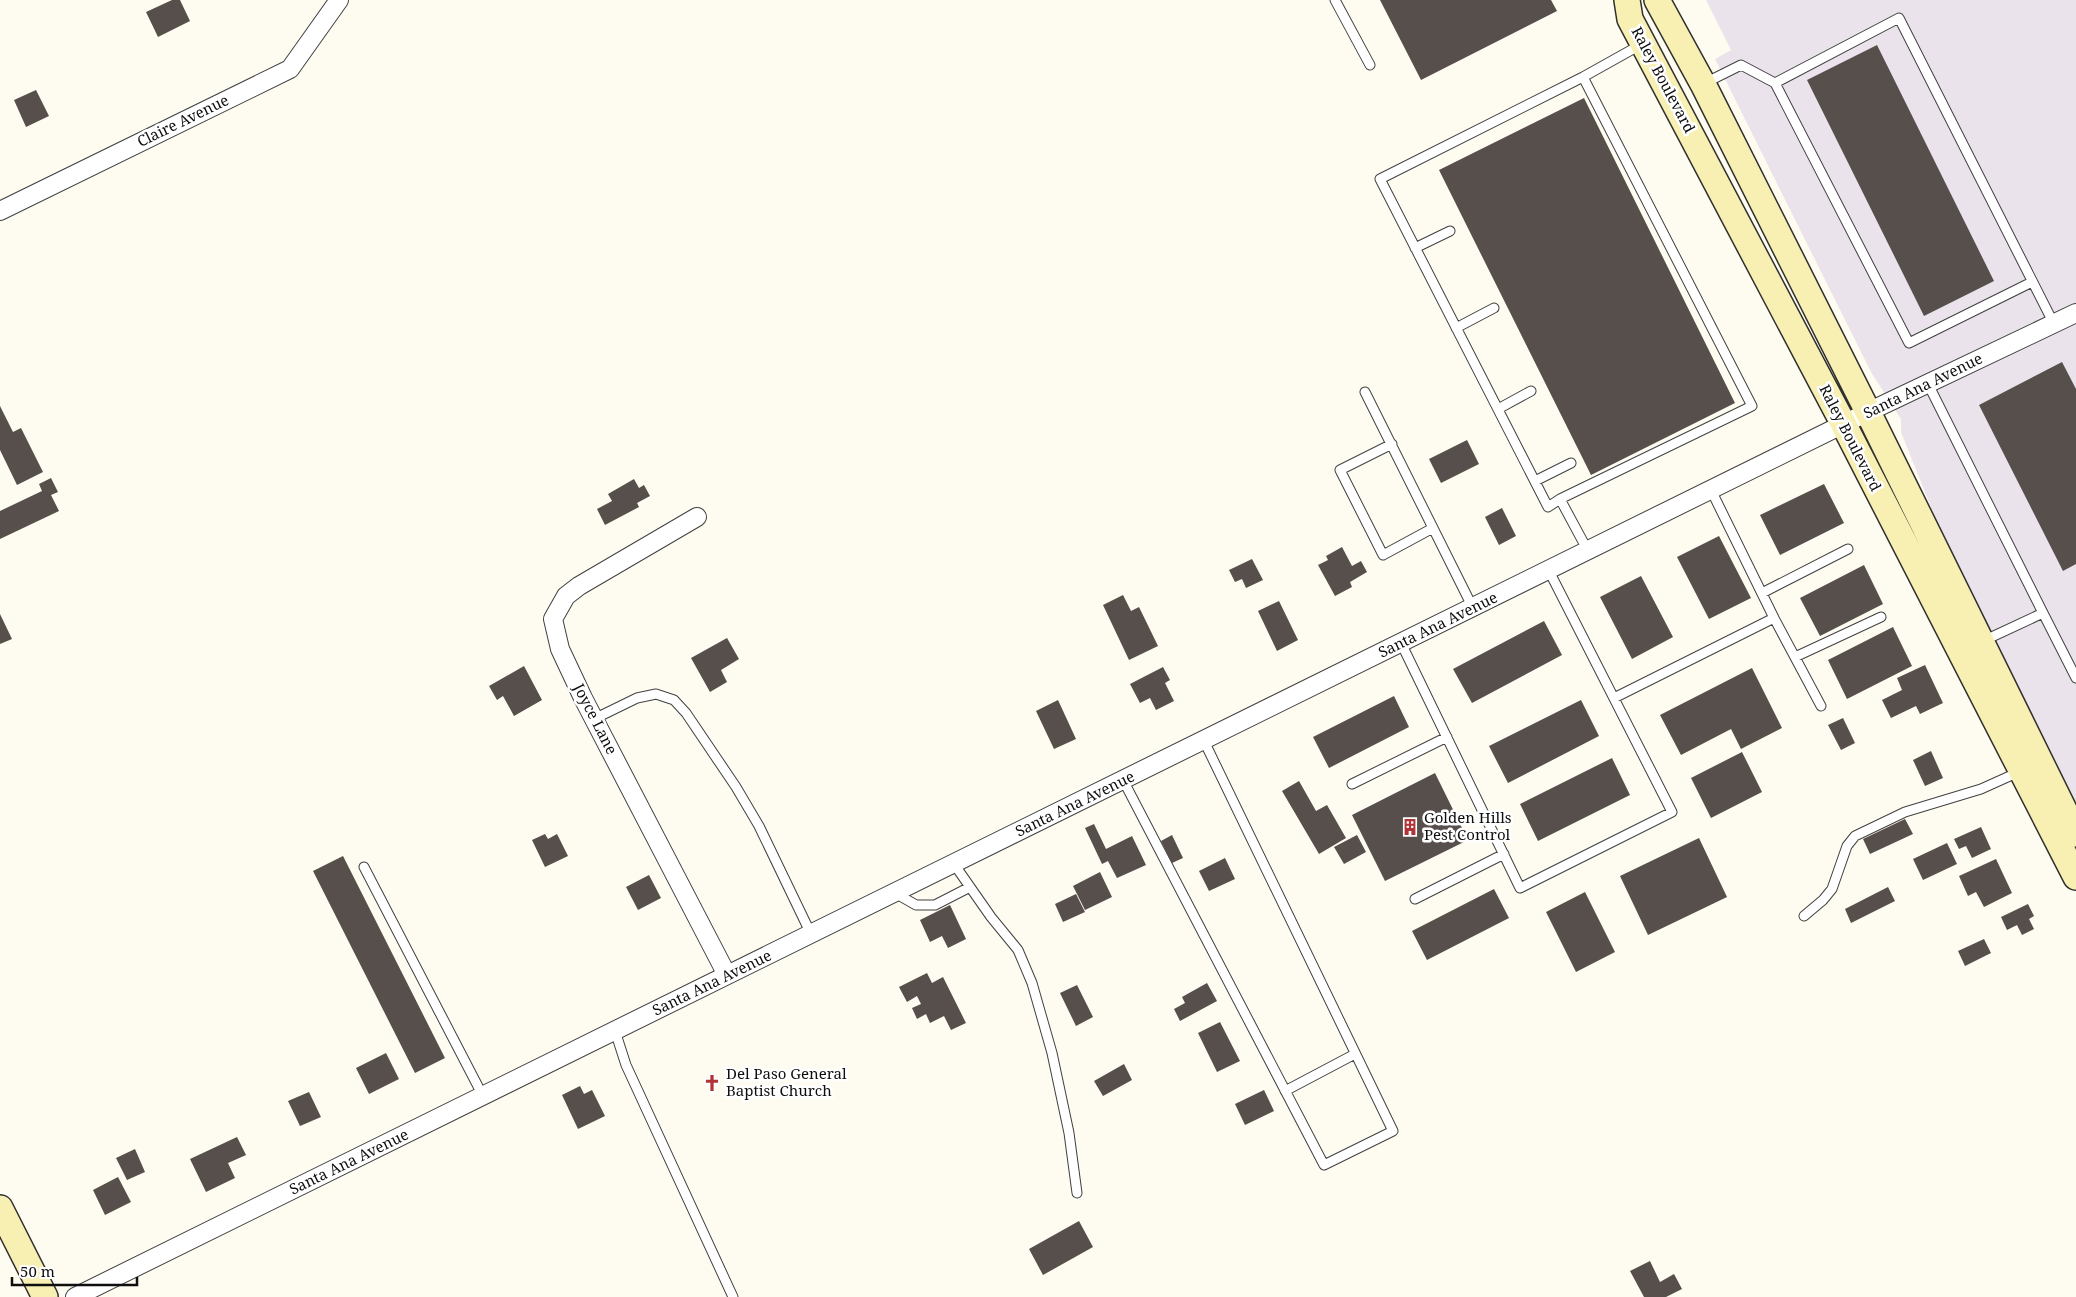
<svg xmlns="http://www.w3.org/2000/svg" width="2076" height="1297" font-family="'Noto Serif',serif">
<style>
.industrial{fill:#ebe3ec}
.building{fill:#564f4b}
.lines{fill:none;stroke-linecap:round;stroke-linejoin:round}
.lane-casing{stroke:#414141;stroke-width:11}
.street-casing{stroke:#414141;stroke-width:20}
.secondary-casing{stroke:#303030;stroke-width:28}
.lane{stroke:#fff;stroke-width:9}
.street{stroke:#fff;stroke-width:18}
.secondary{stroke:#f7f0b2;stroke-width:25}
.labels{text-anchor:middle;stroke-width:5;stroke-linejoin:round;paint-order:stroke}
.street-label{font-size:15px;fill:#0e0e0e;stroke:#fff}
.poi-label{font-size:15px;fill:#0e0e0e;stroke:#fff;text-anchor:start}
</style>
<rect width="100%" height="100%" fill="#fefbf0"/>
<path class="industrial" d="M1706,0H2076V802L1944,540L1901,432V419L1871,372L1715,59L1731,50Z"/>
<path class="building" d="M172,0H180L190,21L158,37L146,12Z
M1380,0H1551L1557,11L1421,80Z
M1877,45L1994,281L1924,316L1807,80Z
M36,90L49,116L26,127L14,100Z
M1584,98L1735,403L1591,475L1439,170Z
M2062,362L2076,389V564L2063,571L1979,405Z
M0,406L13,432L21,428L43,472L17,485L0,450Z
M1467,440L1479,464L1441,483L1429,459Z
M51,478L58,492L51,495L59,511L0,539V511L42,491L39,484Z
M634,479L639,488L644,485L650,496L637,503L639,507L605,525L597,509L612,501L608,494Z
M1824,484L1844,523L1780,555L1760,515Z
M1502,508L1516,536L1499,545L1485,517Z
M1719,536L1751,598L1709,619L1677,557Z
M1342,547L1352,566L1361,561L1367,572L1350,582L1352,587L1335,596L1318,565L1328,560L1326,556Z
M1252,559L1263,580L1246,588L1242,579L1235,582L1229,570Z
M1864,565L1883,604L1820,636L1800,598Z
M1641,576L1673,637L1632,659L1600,597Z
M1123,595L1131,611L1139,607L1158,646L1129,660L1103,605Z
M1279,601L1298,640L1277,651L1258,611Z
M0,614L12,639L0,644Z
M1544,621L1562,655L1472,703L1453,669Z
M1893,627L1912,666L1847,699L1828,660Z
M727,638L739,659L721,670L727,682L710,692L691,658Z
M1925,665L1943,703L1920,714L1916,706L1891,718L1882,700L1902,690L1897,678Z
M524,666L542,700L514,716L503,696L497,700L489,686Z
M1163,667L1170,680L1165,683L1174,701L1156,710L1150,698L1140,703L1130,684Z
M1752,668L1782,728L1741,749L1731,729L1681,755L1660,715Z
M1394,696L1409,727L1329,768L1313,737Z
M1058,700L1076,739L1054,749L1036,711Z
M1581,700L1599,736L1508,783L1489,746Z
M1843,718L1855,743L1841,750L1828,725Z
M1931,751L1943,778L1925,786L1913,760Z
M1742,752L1762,792L1711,818L1691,778Z
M1612,758L1630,795L1538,841L1520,804Z
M1435,773L1468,840L1385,881L1352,815Z
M1299,781L1316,811L1327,805L1346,838L1319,854L1282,791Z
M1905,819L1913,834L1870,854L1863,839Z
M1094,824L1106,849L1132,836L1146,865L1117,878L1108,861L1102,864L1085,828Z
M1981,827L1991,849L1972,858L1966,846L1959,849L1954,839Z
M545,834L548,839L557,834L568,856L545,867L532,840Z
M1172,835L1183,858L1172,863L1161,841Z
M1357,835L1366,852L1344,864L1334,847Z
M1699,838L1727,897L1648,935L1620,876Z
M1947,843L1957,864L1923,880L1913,859Z
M343,856L445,1058L415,1073L313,871Z
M1225,858L1235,879L1209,891L1199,871Z
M1996,859L2012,893L1984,907L1976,892L1968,896L1959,876Z
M1100,872L1112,897L1085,910L1073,886Z
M649,875L661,898L638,910L626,887Z
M1888,887L1895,901L1851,923L1845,909Z
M1494,889L1509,918L1427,960L1412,931Z
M1585,892L1615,952L1576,972L1546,912Z
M1076,894L1085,912L1063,922L1055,904Z
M2028,904L2034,916L2029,919L2034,929L2022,935L2017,925L2007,930L2001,917Z
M950,905L966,939L948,948L942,936L930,942L920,920Z
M1984,939L1991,953L1965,966L1958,951Z
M927,973L932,983L943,977L966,1023L951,1030L944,1016L930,1023L926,1014L917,1019L912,1008L921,1004L917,996L907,1002L899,987Z
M1207,983L1217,1001L1180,1021L1174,1009L1185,1003L1182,997Z
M1077,985L1093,1017L1076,1026L1060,993Z
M1220,1022L1240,1061L1217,1072L1198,1033Z
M386,1053L399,1079L369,1094L356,1068Z
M1124,1064L1132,1080L1103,1096L1094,1081Z
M580,1086L584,1094L592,1090L605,1116L578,1129L562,1095Z
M1264,1090L1274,1111L1245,1125L1235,1104Z
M309,1092L321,1117L300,1126L288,1101Z
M237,1137L246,1155L228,1163L235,1178L206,1192L190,1159Z
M135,1149L145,1172L127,1180L116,1158Z
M118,1177L131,1202L105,1215L93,1190Z
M1079,1221L1093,1247L1043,1275L1029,1249Z
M1650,1261L1660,1282L1674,1274L1682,1289L1666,1297H1644L1630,1271Z"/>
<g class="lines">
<g class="lane-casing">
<path id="lane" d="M1335,0L1370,65
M1705,83L1741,65L1775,83L1899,18L2054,324
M1775,83L1909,343L2032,282
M1415,248L1450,231
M1456,328L1494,308
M1928,384L2043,613
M1365,392L1473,608
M1498,409L1531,391
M1392,444L1340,470L1383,555L1433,528
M1535,481L1571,463
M1711,490L1774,618
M1560,499L1548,507L1380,179L1583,77
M1588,551L1560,499L1752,406L1583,77L1642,44
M1762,593L1848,549
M1983,641L2043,613L2076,678
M1401,643L1520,888L1672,812L1549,571
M1795,657L1881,617
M1614,698L1774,618L1821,706
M594,719L637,698L656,694L674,700L686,713L736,787L759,826L811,934
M1123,780L1324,1165L1393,1131L1204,741
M1352,784L1447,737
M954,864L991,917L1018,950L1032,983L1052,1053L1069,1133L1077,1193
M364,867L483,1096
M895,893L916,905H935L970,887
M1415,899L1504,854
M1804,916L1823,900L1832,889L1847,846L1855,836L1905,812L1981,789L2021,771
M615,1031L626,1065L733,1297
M1285,1091L1355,1054"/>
</g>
<g class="street-casing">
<path id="street" d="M0,211L290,69L339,0
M697,517L579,586L566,596L553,619L560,649L583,698L727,975
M75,1297L1868,412L2076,313"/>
</g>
<g class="secondary-casing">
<path id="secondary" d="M1627,0L1630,19L1844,425L2076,877
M1657,0L1703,84L1868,412L2076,834
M0,1208L45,1297"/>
</g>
<use href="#lane" class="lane"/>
<use href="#street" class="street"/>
<use href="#secondary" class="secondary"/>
</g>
<defs>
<g id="building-bare" transform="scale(1.35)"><path d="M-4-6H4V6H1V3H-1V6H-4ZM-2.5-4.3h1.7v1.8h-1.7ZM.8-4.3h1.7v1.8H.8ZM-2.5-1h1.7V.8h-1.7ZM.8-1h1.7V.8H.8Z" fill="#b13338" stroke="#fff" stroke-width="2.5" paint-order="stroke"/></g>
<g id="church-bare" transform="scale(1.35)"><path d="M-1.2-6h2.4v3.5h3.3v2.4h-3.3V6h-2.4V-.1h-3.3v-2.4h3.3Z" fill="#b13338" stroke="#fff" stroke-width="2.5" paint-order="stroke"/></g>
</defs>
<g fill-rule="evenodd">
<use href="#building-bare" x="1410" y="827"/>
<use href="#church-bare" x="712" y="1083"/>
</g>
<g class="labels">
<g class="street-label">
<text transform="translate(1663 80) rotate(62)" y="5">Raley Boulevard</text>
<text transform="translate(183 121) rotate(-26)" y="5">Claire Avenue</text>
<text transform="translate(1923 386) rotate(-26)" y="5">Santa Ana Avenue</text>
<text transform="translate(1850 438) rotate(63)" y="5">Raley Boulevard</text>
<text transform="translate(1438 625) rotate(-26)" y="5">Santa Ana Avenue</text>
<text transform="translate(595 719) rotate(63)" y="5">Joyce Lane</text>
<text transform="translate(1075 804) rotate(-26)" y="5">Santa Ana Avenue</text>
<text transform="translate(712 983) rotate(-26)" y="5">Santa Ana Avenue</text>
<text transform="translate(349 1162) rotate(-26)" y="5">Santa Ana Avenue</text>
</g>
<g class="poi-label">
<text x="1424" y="823">Golden Hills<tspan x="1424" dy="17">Pest Control</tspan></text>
<text x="726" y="1079">Del Paso General<tspan x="726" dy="17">Baptist Church</tspan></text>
</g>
</g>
<path d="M12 1277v8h125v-8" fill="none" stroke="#0e0e0e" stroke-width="2.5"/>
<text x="20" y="1277" font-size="15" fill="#0e0e0e" stroke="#ffffff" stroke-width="4" paint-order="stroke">50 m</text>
</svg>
